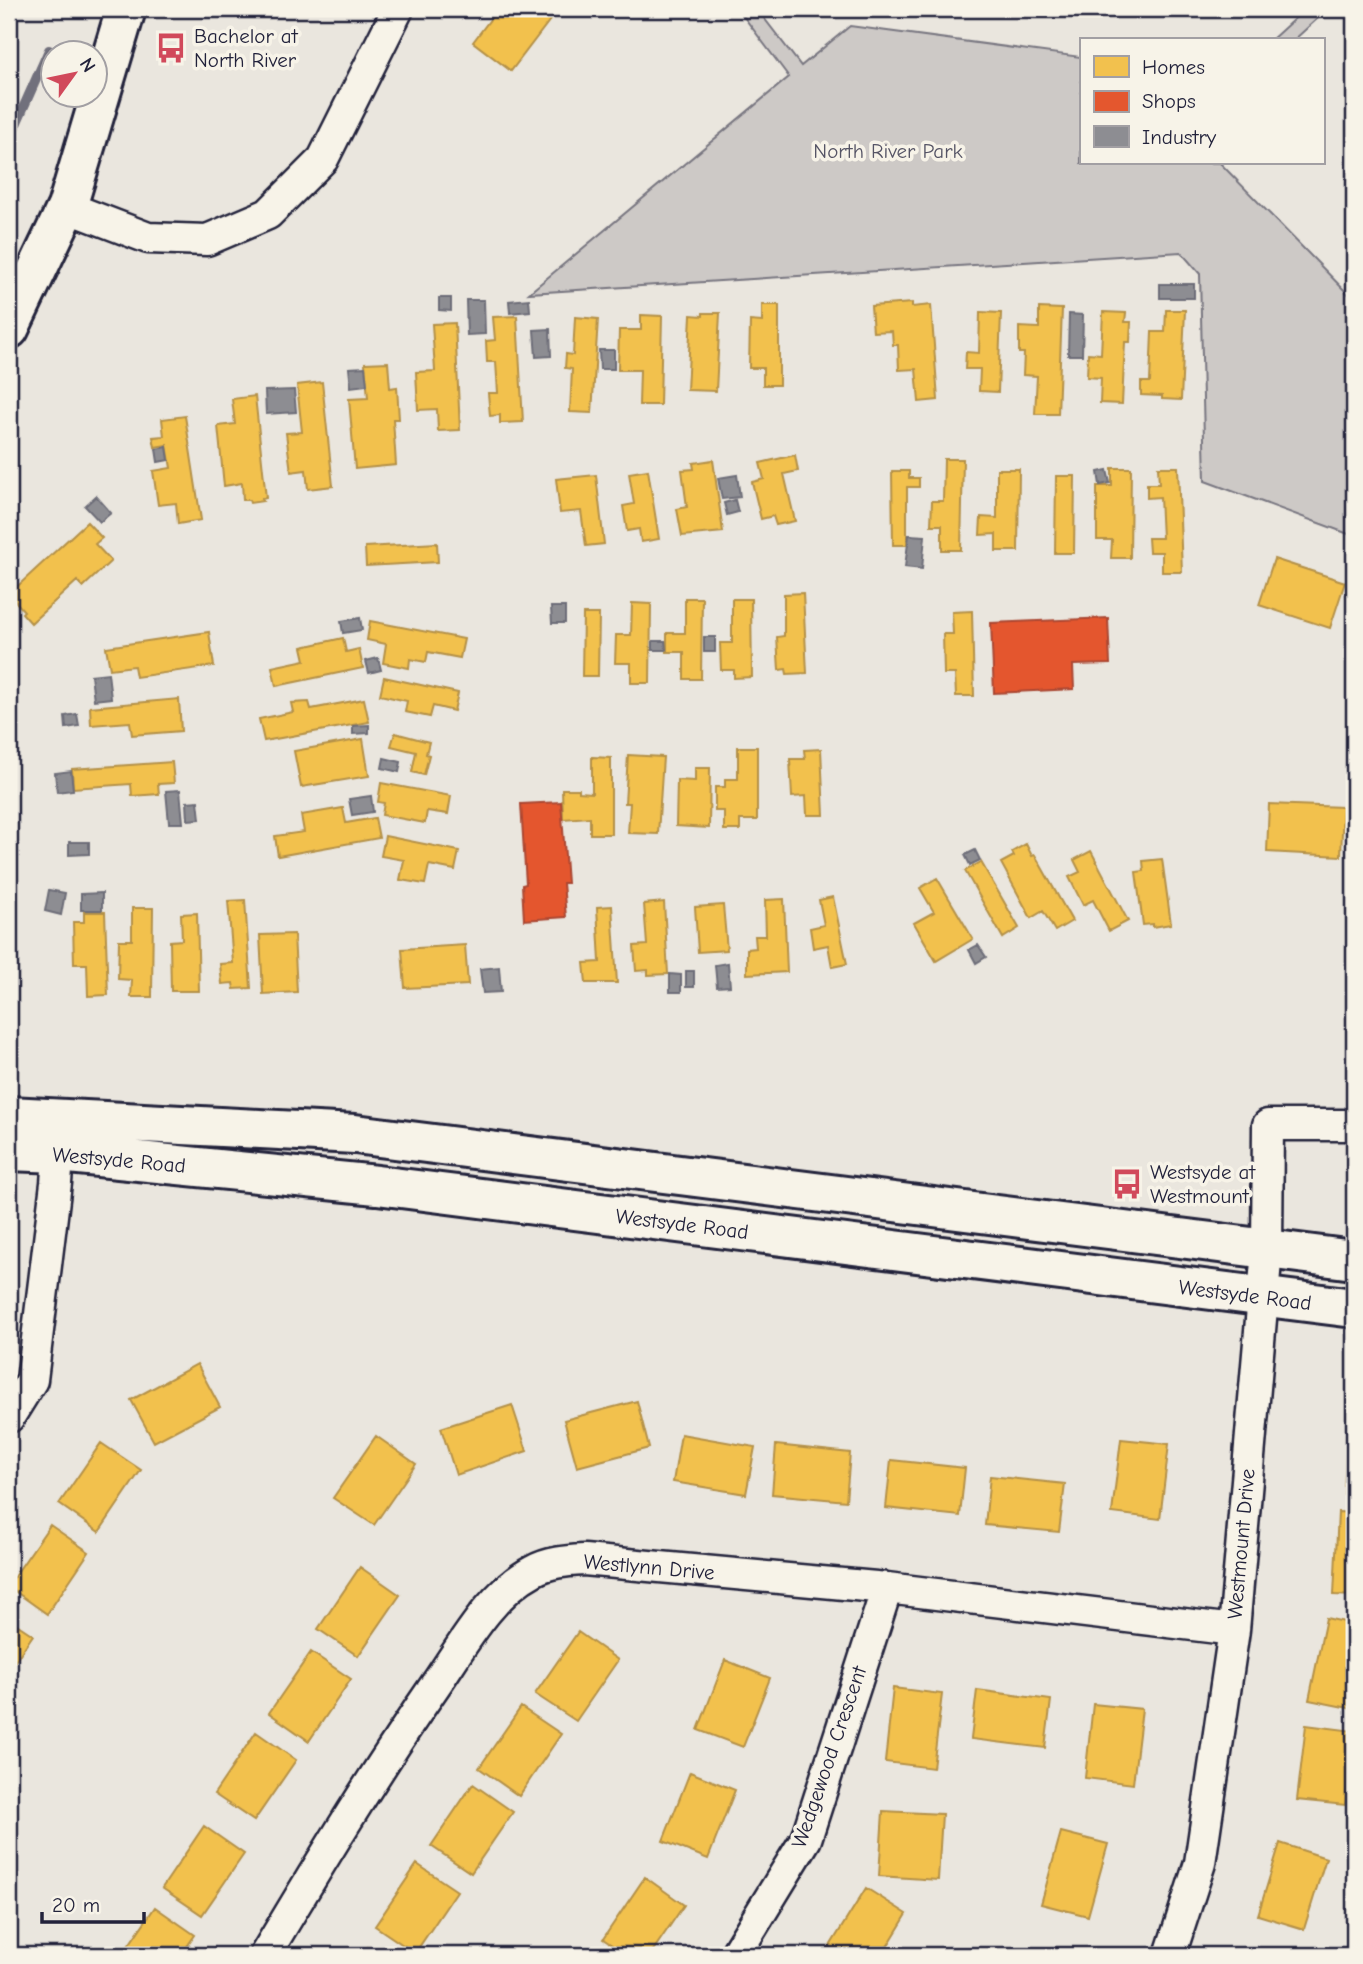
<svg xmlns="http://www.w3.org/2000/svg" width="1363" height="1964" font-family="'Comic Neue',sans-serif">
<style>
.green{fill:#cdc9c6;stroke:#787680;stroke-width:2}
.homes{fill:#f2c14e;stroke:#b49148;stroke-width:2}
.shops{fill:#e4572e;stroke:#aa4732;stroke-width:2}
.industry{fill:#8d8d92;stroke:#6d6d78;stroke-width:2}
.lines{fill:none;stroke-linecap:round;stroke-linejoin:round}
.stream{stroke:#716f7b;stroke-width:10}
.street-casing{stroke:#22223b;stroke-width:35}
.secondary-casing{stroke:#22223b;stroke-width:44}
.street{stroke:#f7f3e8;stroke-width:30}
.secondary{stroke:#f7f3e8;stroke-width:38}
.labels{text-anchor:middle;stroke-width:7;stroke-linejoin:round;paint-order:stroke}
.poi-label{font-size:21px;fill:#22223b;stroke:#f7f3e8;text-anchor:start}
.park-label{font-size:21px;fill:#555465;stroke:#f7f3e8}
.street-label{font-size:21px;fill:#22223b;stroke:#f7f3e8}
</style>
<rect width="100%" height="100%" fill="#eae6de"/>
<filter id="ink" filterUnits="userSpaceOnUse"><feTurbulence type="fractalNoise" baseFrequency=".0143" numOctaves="2"/><feDisplacementMap in="SourceGraphic" scale="14" xChannelSelector="R" yChannelSelector="G"/><feConvolveMatrix kernelMatrix="1 2 1 2 8 2 1 2 1" color-interpolation-filters="sRGB"/></filter>
<g filter="url(#ink)">
<path class="green" d="M738,9H757L801,66L850,26L1081,57V163H1220L1354,300V536L1205,481L1200,274L1181,252L529,293L789,77Z
M1305,9H1328L1294,40H1271Z"/>
<path class="homes" d="M498,9H552L556,12L511,71L473,42Z
M912,303V307L931,305L938,400L919,402L916,369L899,370L898,345H893L892,331L873,332L871,306Z
M762,305H779V385H763V368H749L750,321L762,322Z
M1039,308L1062,309L1058,414H1035L1037,376L1023,375L1024,353H1019V327L1039,328Z
M1166,310H1185L1181,400L1162,399V396L1141,395V382H1150L1152,332H1165Z
M980,312L1001,313L998,392L979,391L980,369H965L966,352L979,353Z
M1103,312L1126,313L1125,322H1131L1130,342H1125L1122,404L1100,403L1101,378L1087,377L1088,353L1101,354Z
M703,313H720L716,391L687,390L691,315L703,316Z
M641,315L662,316L660,405H639L640,370H618L619,330H641Z
M517,316L523,422L500,423V415L490,416L488,393H498L496,362H487L486,341L495,340L493,317Z
M575,317L598,319L592,413L570,412L572,369L565,368L566,354L573,355Z
M455,323L460,430L438,431L437,409L418,410L416,372L435,371L432,324Z
M388,362L390,388L397,387L399,419H393L396,465L355,469L349,399L368,398L365,363Z
M322,382L333,486L308,489L306,470L291,472L286,433L302,432L297,385Z
M255,396L266,498L262,499L263,501L250,503L249,500H243L242,483L224,486L218,426L235,424L232,399Z
M185,416L201,520L178,524L176,503L158,505L153,471L171,468L167,445L155,447L153,437L164,436L162,419Z
M795,455L798,471L784,474L795,521L776,525L773,516L761,519L752,482L764,479L760,463Z
M944,459H963L961,550H942V525H931L932,501H943Z
M713,460L723,532L682,536L677,509L687,507L682,470L694,469L693,463Z
M1158,467H1178L1182,572H1162V552H1149L1148,538H1162L1160,497L1147,498V484H1159Z
M1112,468H1131L1130,558H1111L1112,540H1097V486H1112Z
M997,469H1019L1018,551H996V534L980,535L981,517L997,518Z
M648,470L659,539L641,542L639,529L627,531L623,506L634,504L629,473Z
M892,471H909V478H919V487H907V545H893Z
M596,475L604,544L586,546L581,511L560,513L556,479Z
M1056,476H1075L1074,553H1055Z
M87,522L102,538L95,544L111,561L83,587L77,581L31,623L22,613L24,611L9,594Z
M437,543L438,562L366,566L365,547Z
M1274,559L1345,582L1330,628L1259,605Z
M803,593L807,673L787,674L786,669L779,670L777,637L784,636V594Z
M685,598H702L701,679H684V652H667V633H685Z
M732,599H751L752,677L734,678V670H721L720,643H732Z
M632,603L651,604L650,683H631V663H615L616,635H631Z
M972,611L974,696H956L955,674H944L943,634H953L952,612Z
M583,614H599L598,676H582Z
M370,621L464,639L460,658L428,652L426,662L410,659L409,668L383,663L386,644L367,640Z
M209,632L214,666L136,677L134,666L110,669L106,647Z
M343,638L346,652L359,649L363,668L276,686L272,667L305,660L302,647Z
M384,677L458,693L454,711L433,706L430,717L405,712L407,701L380,695Z
M179,699L181,731L132,735L130,722L91,725L90,707Z
M364,699L369,722L264,741L259,719L293,712L291,703L309,702L311,709Z
M395,733L429,742L426,754L429,755L424,775L412,772L416,752L391,746Z
M363,739L369,776L301,787L294,751Z
M738,747H757V820H740V830H724V811H715V787H725V779H738Z
M821,749L824,815H807L806,796L792,797L790,759H805L804,750Z
M628,755L663,757L658,834L628,833L630,803H625Z
M592,757L611,758V834H590V817L563,819L562,789H579V792L592,793Z
M172,762L174,783L158,784L159,794L132,796L131,784L73,788L72,769Z
M695,768H710L709,828L676,826L677,780L695,781Z
M381,783L451,796L448,814L427,811L425,823L382,815L384,803L378,802Z
M1269,804L1343,807L1341,856L1267,852Z
M343,808L346,823L375,818L379,838L278,856L275,836L304,832L301,815Z
M385,836L459,851L455,870L429,865L425,884L400,880L404,860L381,856Z
M1026,844L1032,856L1035,855L1072,921L1055,931L1043,911L1031,918L1001,863L1014,856L1012,852Z
M1091,851L1128,921L1109,931L1093,900L1083,905L1069,877L1080,872L1074,860Z
M1162,859L1171,924L1153,927V924L1143,925L1136,872L1144,871L1143,861Z
M981,862L1019,928L1003,938L965,871Z
M937,878L973,939L936,961L914,923L934,912L920,888Z
M833,897L847,964L832,967L828,945L813,948L810,928L824,925L819,900Z
M784,899L787,972L747,974V949L756,948L755,936H766L765,900Z
M245,900L251,988L234,989L233,983L222,984L220,964L233,963L228,901Z
M664,902L668,974L648,975V970L636,971L634,946L647,945L644,904Z
M723,905L727,950L698,952L695,907Z
M612,906L617,983H586L584,963L600,962L597,907Z
M132,908H153L152,997H131L132,980L118,979L119,940H132Z
M84,912H105L108,995L88,996L87,964H74L73,922H84Z
M197,913L199,991H171L170,941L182,940L181,914Z
M294,934L297,992L263,994L260,935Z
M465,945L468,985L405,988L402,949Z
M197,1364L220,1407L154,1442L131,1400Z
M637,1401L649,1448L577,1467L564,1420Z
M512,1405L527,1451L456,1475L441,1428Z
M1348,1411H1354V1495L1344,1494Z
M681,1434L755,1447L746,1494L673,1482Z
M376,1436L416,1464L374,1525L333,1498Z
M1121,1439L1169,1444L1160,1519L1112,1513Z
M101,1443L141,1470L99,1532L59,1504Z
M776,1445L850,1453L846,1501L772,1494Z
M891,1460L965,1468L960,1516L886,1508Z
M990,1476L1065,1484L1059,1532L985,1525Z
M1338,1512L1354,1513V1596L1334,1595Z
M50,1525L89,1552L47,1614L9,1587V1584Z
M360,1567L400,1595L358,1656L318,1629Z
M1326,1618L1354,1624V1709L1309,1700Z
M9,1619L33,1635L9,1670Z
M578,1632L618,1660L576,1721L535,1694Z
M311,1652L351,1679L309,1741L269,1713Z
M725,1660L770,1678L743,1747L698,1730Z
M893,1688L942,1694L933,1768L885,1762Z
M977,1690L1051,1700L1045,1748L971,1739Z
M1093,1704L1142,1709L1133,1784L1085,1778Z
M521,1707L561,1734L519,1796L479,1768Z
M1306,1725L1354,1731L1345,1805L1297,1800Z
M256,1732L296,1760L254,1821L214,1794Z
M690,1772L735,1790L708,1859L663,1841Z
M473,1784L513,1812L471,1873L431,1846Z
M883,1811L942,1814L938,1880L879,1876Z
M204,1826L244,1854L202,1915L162,1888Z
M1061,1832L1108,1844L1088,1916L1041,1904Z
M1280,1843L1326,1858L1304,1929L1258,1915Z
M417,1864L457,1891L415,1953L375,1926Z
M645,1877L684,1905L650,1955H627L603,1939Z
M866,1888L907,1914L882,1955H833L827,1951Z
M155,1907L195,1935L181,1955H122Z
M368,1947L379,1955H362Z"/>
<path class="shops" d="M1108,618L1110,664L1073,665L1074,689L994,693L991,623Z
M561,802L567,883H563L566,917L524,920L522,885L526,884L521,804Z"/>
<path class="industry" d="M1160,284H1194V298H1160Z
M439,298H451V311L439,310Z
M529,299L530,311L510,313L509,301Z
M466,300H484L485,334L467,335Z
M1069,314L1083,315L1082,355H1068Z
M550,329L551,356L536,357L534,330Z
M599,350H614V369H600Z
M365,367L367,385L351,387L349,368Z
M294,390L296,412L266,414L265,391Z
M167,447L169,460L158,462L156,449Z
M1107,470L1110,483L1100,485L1098,472Z
M737,475L740,497L722,499L718,478Z
M96,496L111,513L100,522L85,506Z
M735,500L738,512L727,515L724,503Z
M909,535L925,536L922,569L905,567Z
M551,607H565V623H552Z
M360,618L362,630L343,633L341,621Z
M704,637H715V652H704Z
M653,641H665L666,650H653Z
M378,658L381,670L369,673L366,661Z
M108,673L111,698L94,700L91,675Z
M77,714L79,726L66,728L65,716Z
M369,725V733L353,734V726Z
M384,758L401,762L399,772L382,768Z
M71,771L73,790L57,792L55,773Z
M180,790L183,823H169L166,791Z
M371,796L373,812L352,815L349,799Z
M198,801L200,819L188,820L187,802Z
M69,842H89V854L69,855Z
M975,850L980,860L970,865L965,855Z
M49,890L65,893L61,915L45,911Z
M102,893V910H81V894Z
M978,945L986,957L976,963L969,950Z
M728,963L730,986L717,987L715,965Z
M499,967L501,992L483,993L480,969Z
M686,971H694V987H686Z
M670,974L681,975V992H670Z"/>
<g class="lines">
<path class="stream" d="M9,140L49,50"/>
<g class="street-casing">
<path id="street" d="M67,207L148,238L207,240L268,214L323,159L398,9
M9,1417L32,1380L56,1183L60,1132
M265,1955C320,1863 375,1772 436,1684C462,1646 491,1593 533,1571C549,1562 567,1561 584,1560L887,1588L1234,1630
M735,1955L806,1839L887,1588
M1170,1955L1200,1863L1234,1630L1267,1250L1268,1125H1354"/>
</g>
<g class="secondary-casing">
<path id="secondary" d="M9,329L67,207L126,9
M9,1116L355,1134L1354,1260
M9,1151L59,1153L377,1185L1354,1308"/>
</g>
<use href="#street" class="street"/>
<use href="#secondary" class="secondary"/>
</g>
</g>
<defs>
<g id="bus-bare" transform="scale(2.415)"><path d="M-5-6H5V4H4V6H2V4H-2V6H-4V4H-5ZM-3.5-4V0h7V-4ZM-3.5 1.2v1.5H-2V1.2ZM2 1.2v1.5H3.5V1.2Z" fill="#d1495b" stroke="#f7f3e8" stroke-width="2.5" paint-order="stroke"/></g>
</defs>
<g fill-rule="evenodd">
<use href="#bus-bare" x="171" y="48"/>
<use href="#bus-bare" x="1127" y="1184"/>
</g>
<g class="labels">
<g class="poi-label">
<text x="194" y="43">Bachelor at<tspan x="194" dy="24">North River</tspan></text>
<text x="1150" y="1179">Westsyde at<tspan x="1150" dy="24">Westmount</tspan></text>
</g>
<g class="park-label">
<text x="888" y="158">North River Park</text>
</g>
<g class="street-label">
<text transform="translate(119 1160) rotate(5)" y="7">Westsyde Road</text>
<text transform="translate(682 1224) rotate(7)" y="7">Westsyde Road</text>
<text transform="translate(1245 1295) rotate(7)" y="7">Westsyde Road</text>
<text transform="translate(1241 1544) rotate(-85)" y="7">Westmount Drive</text>
<text transform="translate(649 1567) rotate(5)" y="7">Westlynn Drive</text>
<text transform="translate(829 1757) rotate(-71)" y="7">Wedgewood Crescent</text>
</g>
</g>
<rect width="1363" height="1964" fill="none" stroke="#f7f3e8" stroke-width="35"/>
<rect x="18" y="18" width="1328" height="1929" fill="none" stroke="#22223b" stroke-width="2.5" filter="url(#ink)"/>
<rect x="1080" y="38" width="245" height="126" fill="#f7f3e8" stroke="#a29fa3" stroke-width="2"/>
<rect x="1094" y="56" width="35" height="21" fill="#f2c14e" stroke="#a29fa3" stroke-width="2"/>
<text x="1142" y="74" font-size="21" fill="#22223b">Homes</text>
<rect x="1094" y="91" width="35" height="21" fill="#e4572e" stroke="#a29fa3" stroke-width="2"/>
<text x="1142" y="108" font-size="21" fill="#22223b">Shops</text>
<rect x="1094" y="126" width="35" height="21" fill="#8d8d92" stroke="#a29fa3" stroke-width="2"/>
<text x="1142" y="144" font-size="21" fill="#22223b">Industry</text>
<g transform="translate(74 74) rotate(57)"><circle r="33" fill="#f7f3e8" stroke="#a29fa3" stroke-width="2"/>
<path d="M0-5L12 26L0 18L-12 26Z" fill="#d1495b"/>
<text y="-10" font-size="19" font-weight="bold" text-anchor="middle" fill="#22223b">N</text>
</g>
<path d="M42 1912v10h102v-10" fill="none" stroke="#22223b" stroke-width="3.5"/>
<text x="52" y="1912" font-size="21" fill="#22223b" stroke="#f7f3e8" stroke-width="5" paint-order="stroke">20 m</text>
</svg>
